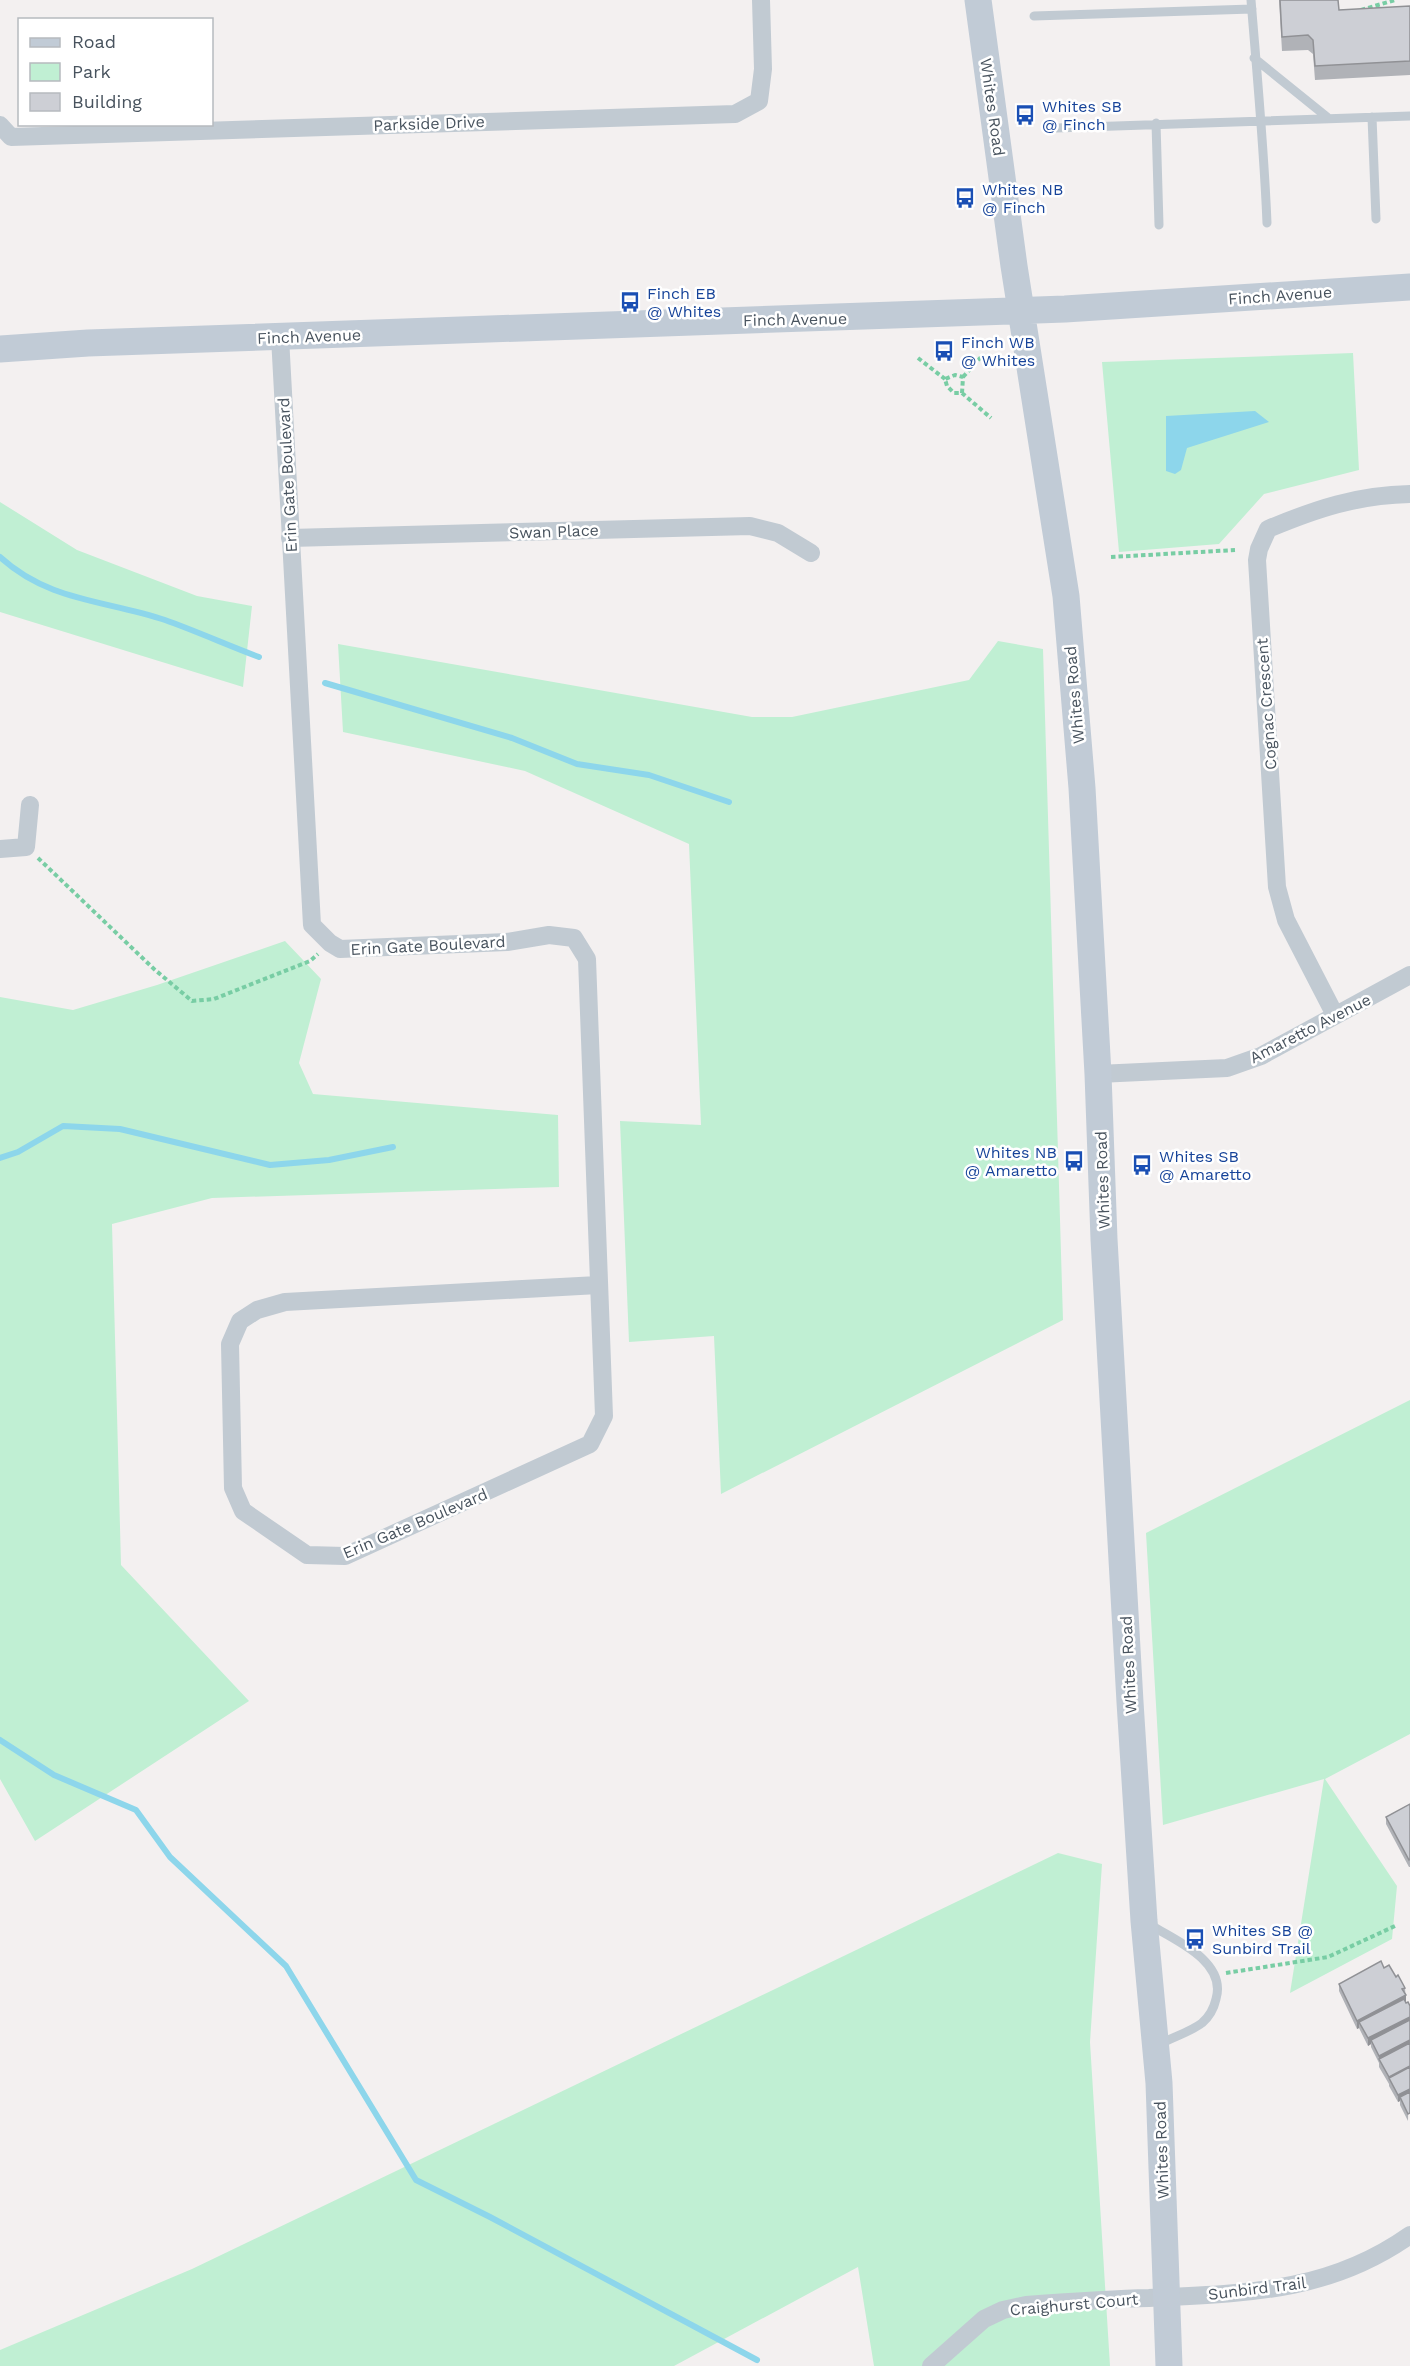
<svg xmlns="http://www.w3.org/2000/svg" width="1410" height="2366" font-family="'Work Sans',sans-serif">
<style>
.green{fill:#c0efd3}
.water{fill:#8dd6eb}
.lines{fill:none;stroke-linecap:round;stroke-linejoin:round}
.stream{stroke:#8dd6eb;stroke-width:6}
.path{stroke:#78cda4;stroke-width:4;stroke-dasharray:4.5 3;stroke-linecap:butt}
.service{stroke:#c1cad2;stroke-width:9}
.minor{stroke:#c1cad2;stroke-width:18}
.secondary{stroke:#c1cbd6;stroke-width:27}
.wall{fill:#b0b2b7}
.shaded-wall{fill:#909195}
.building{fill:#cdcfd5;stroke:#909195;stroke-width:1.5}
.labels{text-anchor:middle;stroke-width:5;stroke-linejoin:round;paint-order:stroke}
.transit-label{font-size:16px;fill:#164399;stroke:#fff;text-anchor:start}
.street-label{font-size:16px;fill:#48535e;stroke:#fff}
</style>
<rect width="100%" height="100%" fill="#f3f0f0"/>
<path class="green" d="M1353,353L1359,470L1264,494L1219,544L1119,552L1102,362Z
M0,502L77,550L197,596L252,606L243,687L0,612Z
M998,641L1043,649L1063,1320L721,1494L714,1336L629,1342L620,1121L701,1125L689,844L525,771L343,732L338,644L752,717H792L969,680Z
M285,941L321,979L299,1063L313,1094L558,1115L559,1187L212,1198L112,1224L121,1565L249,1701L35,1841L0,1779V997L73,1010L157,985Z
M1410,1400V1734L1325,1779L1397,1886L1392,1939L1290,1993L1324,1779L1163,1825L1146,1533Z
M1058,1853L1102,1864L1090,2042L1110,2366H874L858,2267L674,2366H0V2350L192,2269Z"/>
<path class="water" d="M1255,411L1269,422L1187,448L1181,470L1175,474L1166,471V416Z"/>
<g class="lines">
<path class="stream" d="M0,557C49,602 106,600 165,620C196,631 227,645 259,657
M325,683L512,738L577,764L649,775L729,802
M0,1158L18,1152L63,1126L120,1129L270,1165L329,1160L393,1147
M0,1740L54,1775L136,1810L170,1857L286,1966L416,2180L490,2217L757,2360"/>
<path class="path" d="M1361,10L1395,0
M918,358L945,379
M963,377L981,357
M962,393L963,377L955,375L945,379L947,386L954,393H962L991,418
M1111,557L1235,550
M38,858L154,969L192,1001L214,999L310,961L318,954
M1226,1973L1328,1957L1395,1926"/>
<path class="service" d="M1251,0C1257,74 1264,148 1267,223
M1034,16L1252,9
M1254,58L1327,117
M1372,117L1376,219
M1156,123L1159,225
M1056,128L1410,116
M1150,1925C1176,1940 1227,1962 1216,1999C1214,2008 1209,2017 1202,2023C1190,2032 1173,2037 1160,2044"/>
<path class="minor" d="M0,125L11,137L735,114L759,101L763,69L761,0
M280,337L312,925L330,943L340,949L507,942L549,935L574,938L587,959L604,1416L590,1444L345,1556L307,1555L243,1511L233,1488L230,1344L240,1321L257,1310L285,1302L598,1285
M290,538L750,526L778,533L811,553
M0,849L26,847L30,805
M1335,1015L1286,920L1277,887L1257,560L1259,549L1268,529C1316,509 1357,495 1410,494
M1098,1074L1227,1068L1261,1056L1410,975
M931,2366L984,2319L1003,2310L1026,2305C1067,2302 1108,2299 1149,2298C1245,2293 1328,2293 1410,2235"/>
<path class="secondary" d="M978,0L1014,266L1066,596L1082,788L1098,1074L1104,1239L1130,1702L1144,1921L1159,2083L1169,2366
M0,349L88,343L1065,309L1410,287"/>
</g>
<path class="wall" d="M1279,0H1338L1339,10L1410,6V75L1315,80L1313,54L1308,50L1282,51Z
M1410,1804V1867H1409L1386,1824V1817Z
M1384,1968L1396,1977L1405,1988L1406,2002L1410,2006L1408,2121L1400,2105V2101L1398,2102L1389,2086V2084L1379,2067V2063L1371,2047V2044L1368,2046L1359,2028L1357,2029L1339,1991V1984Z"/>
<path class="shaded-wall" d="M1406,1995V2002L1359,2022V2028L1357,2029V2021Z
M1410,2017V2024L1371,2040V2044L1368,2046V2038Z
M1410,2040V2047L1379,2059V2063V2056Z
M1410,2066V2073L1389,2078V2084V2077Z
M1410,2089V2096L1400,2097V2101L1398,2102V2095Z"/>
<path class="building" d="M1280,0H1338L1339,10L1410,6V61L1315,66L1313,40L1308,35L1282,37Z
M1410,1804V1859L1409,1860L1386,1817Z
M1381,1961L1384,1968L1389,1965L1396,1977L1398,1975L1405,1988L1402,1989L1406,1995L1357,2021L1339,1984Z
M1404,1999L1406,2003L1408,2002L1410,2006V2017L1368,2038L1359,2022Z
M1410,2020V2040L1379,2056L1371,2040Z
M1410,2043V2066L1389,2077L1379,2059Z
M1410,2067V2089L1398,2095L1389,2078Z
M1410,2092V2113L1408,2114L1400,2097Z"/>
<defs>
<g id="bus-bare" transform="scale(1.62)"><path d="M-5-6H5V4H4V6H2V4H-2V6H-4V4H-5ZM-3.5-4V0h7V-4ZM-3.5 1.2v1.5H-2V1.2ZM2 1.2v1.5H3.5V1.2Z" fill="#1a4fb4" stroke="#fff" stroke-width="2.5" paint-order="stroke"/></g>
</defs>
<g fill-rule="evenodd">
<use href="#bus-bare" x="1025" y="115"/>
<use href="#bus-bare" x="965" y="198"/>
<use href="#bus-bare" x="630" y="302"/>
<use href="#bus-bare" x="944" y="351"/>
<use href="#bus-bare" x="1074" y="1161"/>
<use href="#bus-bare" x="1142" y="1165"/>
<use href="#bus-bare" x="1195" y="1939"/>
</g>
<g class="labels">
<g class="transit-label">
<text x="1042" y="112">Whites SB<tspan x="1042" dy="18">@ Finch</tspan></text>
<text x="982" y="195">Whites NB<tspan x="982" dy="18">@ Finch</tspan></text>
<text x="647" y="299">Finch EB<tspan x="647" dy="18">@ Whites</tspan></text>
<text x="961" y="348">Finch WB<tspan x="961" dy="18">@ Whites</tspan></text>
<text x="1057" y="1158" text-anchor="end">Whites NB<tspan x="1057" dy="18">@ Amaretto</tspan></text>
<text x="1159" y="1162">Whites SB<tspan x="1159" dy="18">@ Amaretto</tspan></text>
<text x="1212" y="1936">Whites SB @<tspan x="1212" dy="18">Sunbird Trail</tspan></text>
</g>
<g class="street-label">
<text transform="translate(993 107) rotate(82)" y="6">Whites Road</text>
<text transform="translate(429 123) rotate(-2)" y="6">Parkside Drive</text>
<text transform="translate(1280 295) rotate(-4)" y="6">Finch Avenue</text>
<text transform="translate(795 319) rotate(-1)" y="6">Finch Avenue</text>
<text transform="translate(309 336) rotate(-2)" y="6">Finch Avenue</text>
<text transform="translate(287 475) rotate(-93)" y="6">Erin Gate Boulevard</text>
<text transform="translate(554 531) rotate(-2)" y="6">Swan Place</text>
<text transform="translate(1074 695) rotate(-95)" y="6">Whites Road</text>
<text transform="translate(1266 704) rotate(-94)" y="6">Cognac Crescent</text>
<text transform="translate(428 945) rotate(-3)" y="6">Erin Gate Boulevard</text>
<text transform="translate(1310 1028) rotate(-27)" y="6">Amaretto Avenue</text>
<text transform="translate(1102 1180) rotate(-92)" y="6">Whites Road</text>
<text transform="translate(415 1523) rotate(-23)" y="6">Erin Gate Boulevard</text>
<text transform="translate(1128 1665) rotate(-93)" y="6">Whites Road</text>
<text transform="translate(1161 2150) rotate(-92)" y="6">Whites Road</text>
<text transform="translate(1257 2288) rotate(-7)" y="6">Sunbird Trail</text>
<text transform="translate(1074 2304) rotate(-5)" y="6">Craighurst Court</text>
</g>
</g>
<rect x="18" y="18" width="195" height="108" fill="#ffffff" stroke="#b6babf" stroke-width="1.5"/>
<rect x="30" y="38" width="30" height="9" fill="#c1cbd6" stroke="#b6babf" stroke-width="1.5"/>
<text x="72" y="48" font-size="18" fill="#48535e">Road</text>
<rect x="30" y="63" width="30" height="18" fill="#c0efd3" stroke="#b6babf" stroke-width="1.5"/>
<text x="72" y="78" font-size="18" fill="#48535e">Park</text>
<rect x="30" y="93" width="30" height="18" fill="#cdcfd5" stroke="#b6babf" stroke-width="1.5"/>
<text x="72" y="108" font-size="18" fill="#48535e">Building</text>
</svg>
